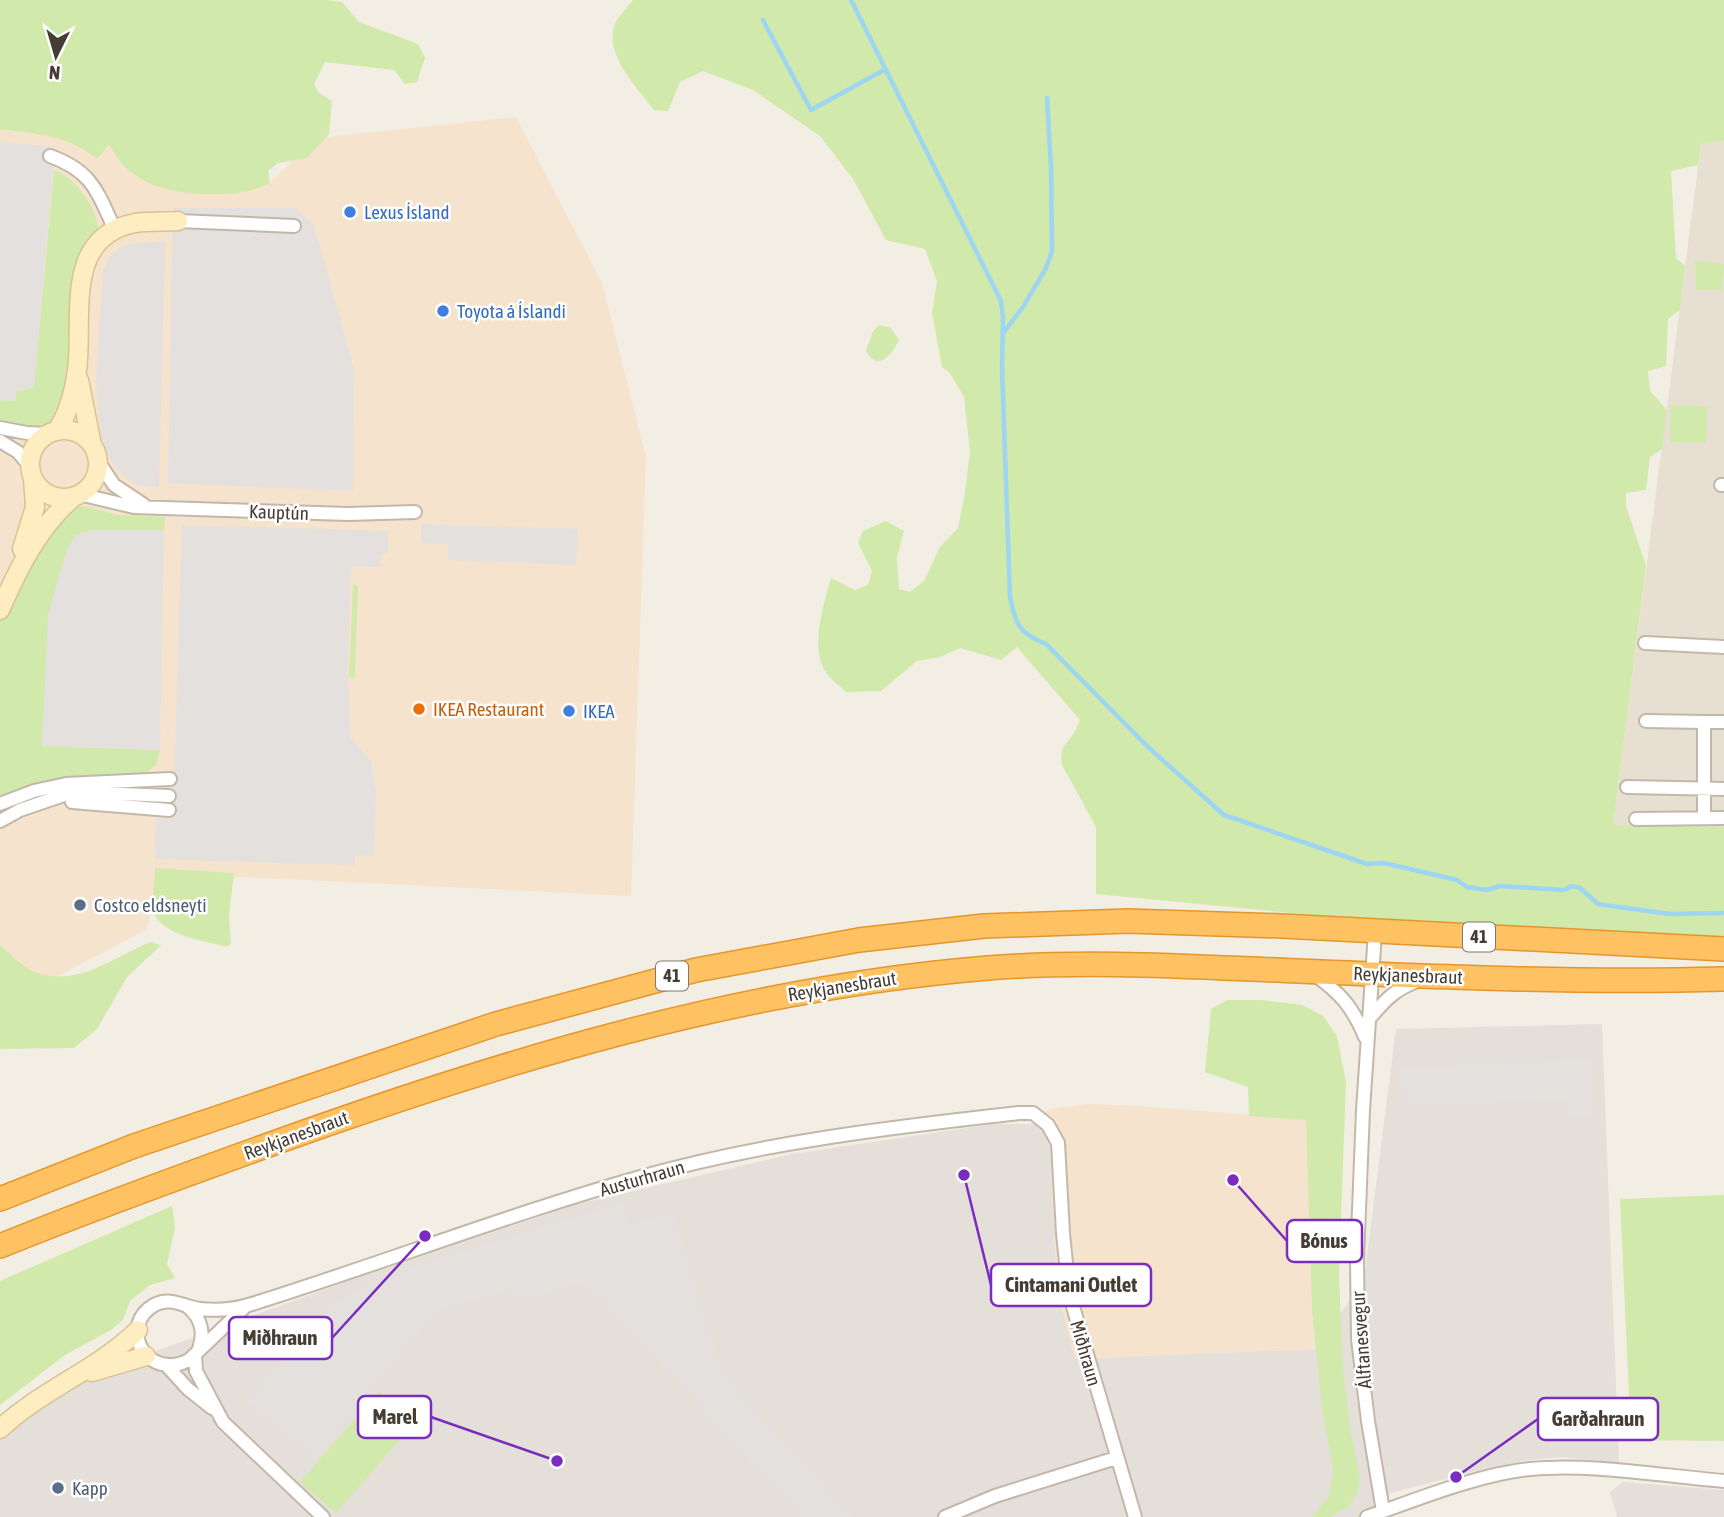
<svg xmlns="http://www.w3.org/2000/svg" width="1724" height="1517" font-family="'Asap Condensed',sans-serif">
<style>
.residential{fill:#e7dfd2}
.commercial{fill:#f6e3ce}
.industrial{fill:#e5dfd9}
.green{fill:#d1e9ab}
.parking{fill:#e3e0dd}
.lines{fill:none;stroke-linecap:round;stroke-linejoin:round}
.stream{stroke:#9dd5f3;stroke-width:4.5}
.street-casing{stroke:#c2b8a9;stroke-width:16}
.secondary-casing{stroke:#d8c294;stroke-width:21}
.highway-casing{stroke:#e4962d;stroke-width:26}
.street{stroke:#fff;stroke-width:12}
.secondary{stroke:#ffedc2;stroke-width:18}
.highway{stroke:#ffc263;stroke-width:23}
.shop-dot{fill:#3f7fe0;stroke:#fff;stroke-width:2.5}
.food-dot{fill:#e8710a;stroke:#fff;stroke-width:2.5}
.service-dot{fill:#5c6f8a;stroke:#fff;stroke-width:2.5}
.labels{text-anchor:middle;stroke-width:5;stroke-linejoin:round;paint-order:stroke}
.shield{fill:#fff;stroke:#7d7771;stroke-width:2}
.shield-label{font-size:18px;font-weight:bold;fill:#453d34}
.shop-label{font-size:19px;fill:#366cbe;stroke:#fff;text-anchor:start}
.street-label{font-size:19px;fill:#453d34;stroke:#fff}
.food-label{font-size:19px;fill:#c56008;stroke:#fff;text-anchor:start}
.service-label{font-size:19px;fill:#4e5e75;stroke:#fff;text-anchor:start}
.leader{fill:none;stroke:#7b2cbf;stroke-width:2.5}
.callout-dot{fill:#7b2cbf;stroke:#fff;stroke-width:2.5}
.callout{fill:#fff;stroke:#7b2cbf;stroke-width:2.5}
.callout-label{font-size:21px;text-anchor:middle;font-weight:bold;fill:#453d34}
</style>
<rect width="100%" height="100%" fill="#f3eee4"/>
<path class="residential" d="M1724,141V827L1613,825L1701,144Z"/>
<path class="commercial" d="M516,117L602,283L646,457L631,896L160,873L147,929L0,1007V129L59,137L83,146L97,159L109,145L125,167L198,193H241L270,183L316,138Z
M1088,1104L1137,1106L1306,1119L1316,1349L1075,1359L1057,1289L1050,1148L1040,1124L1049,1109Z"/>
<path class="industrial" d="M1602,1024L1619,1463L1564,1457L1528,1460L1484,1469L1390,1493L1386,1517H0V1434L45,1394L96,1373L345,1282L574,1205L792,1154L994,1124H1040L1050,1148L1057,1289L1075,1359L1316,1349L1364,1279L1396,1029Z
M1623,1482L1724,1490V1517H1617L1610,1492Z"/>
<path class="green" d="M0,0H326L342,2L359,22L418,44L425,58L417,82L405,84L394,70L325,62L314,84L319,93L332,101L329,134L307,158L278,163L268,171L270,183C260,187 249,192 239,193C202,197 153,194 125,167C119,161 114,152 109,145L97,159C69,135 35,134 0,129Z
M633,0H1724V141L1701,144L1698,165L1671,171L1676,258L1685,266L1680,310L1668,319L1666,366L1648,371L1650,391L1667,410L1662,449L1650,457L1646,490L1626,493V506L1646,566L1613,825L1724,827V940L1333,917L1096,894V827L1061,763L1062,749L1074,733L1080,720L1017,647L1001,660L960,648L940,657L917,661L881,691L846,692C840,686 831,680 826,672C809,648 824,604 831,578L855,590L868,585L872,571L858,543L863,531L886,521L904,531L897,558L899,589L910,592L924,581L940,547L958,528L964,499L970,452L964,397L950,373L942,367L932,313L937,281L925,249L886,240L853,179L820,136L753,90L703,71L680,82L668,111L654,110C638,89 605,55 614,27C616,18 627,8 633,0Z
M54,170C74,176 96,206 98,227C99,239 84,248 78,258C74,265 72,276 71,284C65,317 82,405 48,424C34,431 15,427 0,423V400L15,401L16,392L34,387Z
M1695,260L1724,264L1722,290H1696Z
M879,325L891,328L899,340C892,354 878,373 866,351L873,331Z
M1671,405L1707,406L1706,443L1670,442Z
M70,505L89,507L117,515L165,517L164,530H91L42,746L160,750L156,765L145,774L70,777L35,783L0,796V618L16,586Z
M353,584L357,585L358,588L355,676L352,679L349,676Z
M155,868L234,873L229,915L231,944L226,947C204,940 155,935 153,907C152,894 155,881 155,868Z
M151,942L161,945L127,977L97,1029L74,1048L0,1049V945C10,953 22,967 34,972C79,988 112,957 151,942Z
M1227,1000H1261L1302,1005L1323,1016L1337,1036L1346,1082L1339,1273L1342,1358L1350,1428L1360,1477L1357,1495L1348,1507L1330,1517H1312L1329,1496L1333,1471L1322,1407L1312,1310L1306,1120L1249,1116L1248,1087L1205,1072L1211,1009Z
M1724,1195V1441L1631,1440L1620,1199Z
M172,1206L175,1228L167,1264L175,1278L150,1285L130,1301L123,1320L111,1330L65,1355L0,1405V1281Z
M379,1391L415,1423L336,1513L300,1482Z"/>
<path class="parking" d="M0,142L55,147L34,387L16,392L15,401L0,400Z
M173,208H295L314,225L354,369L353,491L168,483Z
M165,242L159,487L142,486L131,482L112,463L101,437L96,384L103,272L108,258L120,248L133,243Z
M421,524L578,529L576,565L448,560V544L421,543Z
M182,525L388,531V553L381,554L380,567L351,566L350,585L348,679L350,737L371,761L376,792L374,856L355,855V865L155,859L156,819H173Z
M91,530H164L160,750L42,746L48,615L67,549L76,535Z
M1591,1060L1594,1117L1568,1118L1567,1099L1402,1106L1400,1068Z
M622,1203L628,1225L673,1214L722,1373L852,1517H803L628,1328L592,1290L583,1285L574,1284L527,1299L526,1295L514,1299L511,1289L448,1307L432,1316L317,1458L247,1400L325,1310L382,1276Z"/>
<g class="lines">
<path class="stream" d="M851,0L1001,301L1003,317L1002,368L1010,597C1016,624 1018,633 1046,644L1148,747L1224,815L1367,864L1384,863L1457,880L1467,887L1487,890L1500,886L1564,890L1572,886L1580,888L1598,904L1618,907L1670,914L1724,913
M763,20L811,110L884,70
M1004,332L1023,307L1046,268L1052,251L1051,167L1047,98"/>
<g class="street-casing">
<path id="street" d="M50,156C92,171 97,191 115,230
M178,221L294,226
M0,428L27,433L50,434
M0,441L18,452L30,466
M98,461L114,485L144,505
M1721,485H1724
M79,494L134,507L348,514L415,512
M1645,643L1724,647
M1646,721L1704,722V818
M1704,722H1724
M1627,787L1724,789
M72,802L169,810
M0,804L34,791L66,784L170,779
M1636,819L1724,818
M0,821L20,810L64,795L100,793L169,796
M1375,932L1363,1110L1357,1260L1358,1339L1368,1421L1383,1511
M1314,974C1341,994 1352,1006 1365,1037
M1368,1020C1383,1003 1393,990 1415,982
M187,1306C201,1318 205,1331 199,1349
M246,1306L189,1360C147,1382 117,1327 154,1305C171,1296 184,1307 200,1309C217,1311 236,1309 252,1304C383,1263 512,1213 644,1176C766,1142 893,1127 1019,1113H1033L1048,1125L1058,1143L1063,1233L1069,1293L1135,1517
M195,1355L196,1371L223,1422L323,1517
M167,1366L188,1389L212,1408
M945,1517L995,1496L1116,1458
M1367,1517C1415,1500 1482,1473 1531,1469C1591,1463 1663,1476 1724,1481"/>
</g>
<g class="secondary-casing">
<path id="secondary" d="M79,380L92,445
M30 464a34 34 0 1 1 68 0a34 34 0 1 1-68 0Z
M57,431C69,412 74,393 77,370C84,319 62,237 135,223C148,221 164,222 178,221
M22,549L35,507L33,478
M0,610C18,569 40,524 75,496
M92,1372L146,1356
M0,1429C41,1390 97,1370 138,1330"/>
</g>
<g class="highway-casing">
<path id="highway" d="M0,1199L134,1146L496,1024L696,970L859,940L984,926L1128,921L1282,926L1724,949
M0,1246C91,1209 182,1176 274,1143C505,1060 742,988 988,968C1091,960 1194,967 1298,971C1440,977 1582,983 1724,979"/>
</g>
<use href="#street" class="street"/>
<use href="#secondary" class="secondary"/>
<use href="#highway" class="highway"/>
</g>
<g class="shop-dot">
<circle cx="350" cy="212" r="7"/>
<circle cx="443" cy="311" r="7"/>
<circle cx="569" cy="711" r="7"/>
</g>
<circle class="food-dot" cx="419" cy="709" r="7"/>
<g class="service-dot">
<circle cx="80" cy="905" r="7"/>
<circle cx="58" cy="1488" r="7"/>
</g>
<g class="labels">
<g class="shield">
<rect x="1463" y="922.5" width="32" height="29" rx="5"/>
<rect x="656" y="961.5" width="32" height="29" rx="5"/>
</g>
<g class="shield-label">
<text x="1479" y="943">41</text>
<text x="672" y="982">41</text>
</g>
<g class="shop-label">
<text x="364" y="219">Lexus Ísland</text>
<text x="457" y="318">Toyota á Íslandi</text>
<text x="583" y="718">IKEA</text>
</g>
<g class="street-label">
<text transform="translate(279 512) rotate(2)" y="7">Kauptún</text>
<text transform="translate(1408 975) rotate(2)" y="7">Reykjanesbraut</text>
<text transform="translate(842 986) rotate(-9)" y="7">Reykjanesbraut</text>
<text transform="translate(296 1135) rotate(-20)" y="7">Reykjanesbraut</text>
<text transform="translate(642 1178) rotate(-16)" y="7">Austurhraun</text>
<text transform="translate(1361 1340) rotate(-94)" y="7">Álftanesvegur</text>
<text transform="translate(1086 1353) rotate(74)" y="7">Miðhraun</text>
</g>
<g class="food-label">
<text x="433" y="716">IKEA Restaurant</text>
</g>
<g class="service-label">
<text x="94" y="912">Costco eldsneyti</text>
<text x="72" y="1495">Kapp</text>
</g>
</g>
<path class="leader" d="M1233 1180L1287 1241M964 1175L991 1285M425 1236L332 1338M557 1461L431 1417M1456 1477L1538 1419"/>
<g class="callout-dot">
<circle cx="1233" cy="1180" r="7"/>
<circle cx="964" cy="1175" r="7"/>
<circle cx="425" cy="1236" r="7"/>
<circle cx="557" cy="1461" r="7"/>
<circle cx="1456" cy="1477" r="7"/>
</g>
<g class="callout">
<rect x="1287" y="1220" width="75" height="42" rx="7"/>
<rect x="991" y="1264" width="160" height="42" rx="7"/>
<rect x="229" y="1317" width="103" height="42" rx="7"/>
<rect x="358" y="1396" width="73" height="42" rx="7"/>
<rect x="1538" y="1398" width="120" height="42" rx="7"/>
</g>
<g class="callout-label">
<text x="1324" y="1248">Bónus</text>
<text x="1071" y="1292">Cintamani Outlet</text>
<text x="280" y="1345">Miðhraun</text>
<text x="395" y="1424">Marel</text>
<text x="1598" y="1426">Garðahraun</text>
</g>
<g transform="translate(56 56) rotate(185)" stroke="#ffffff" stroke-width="5" paint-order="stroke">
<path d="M0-5L12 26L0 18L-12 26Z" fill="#453d34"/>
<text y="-10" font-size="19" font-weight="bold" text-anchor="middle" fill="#453d34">N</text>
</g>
</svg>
